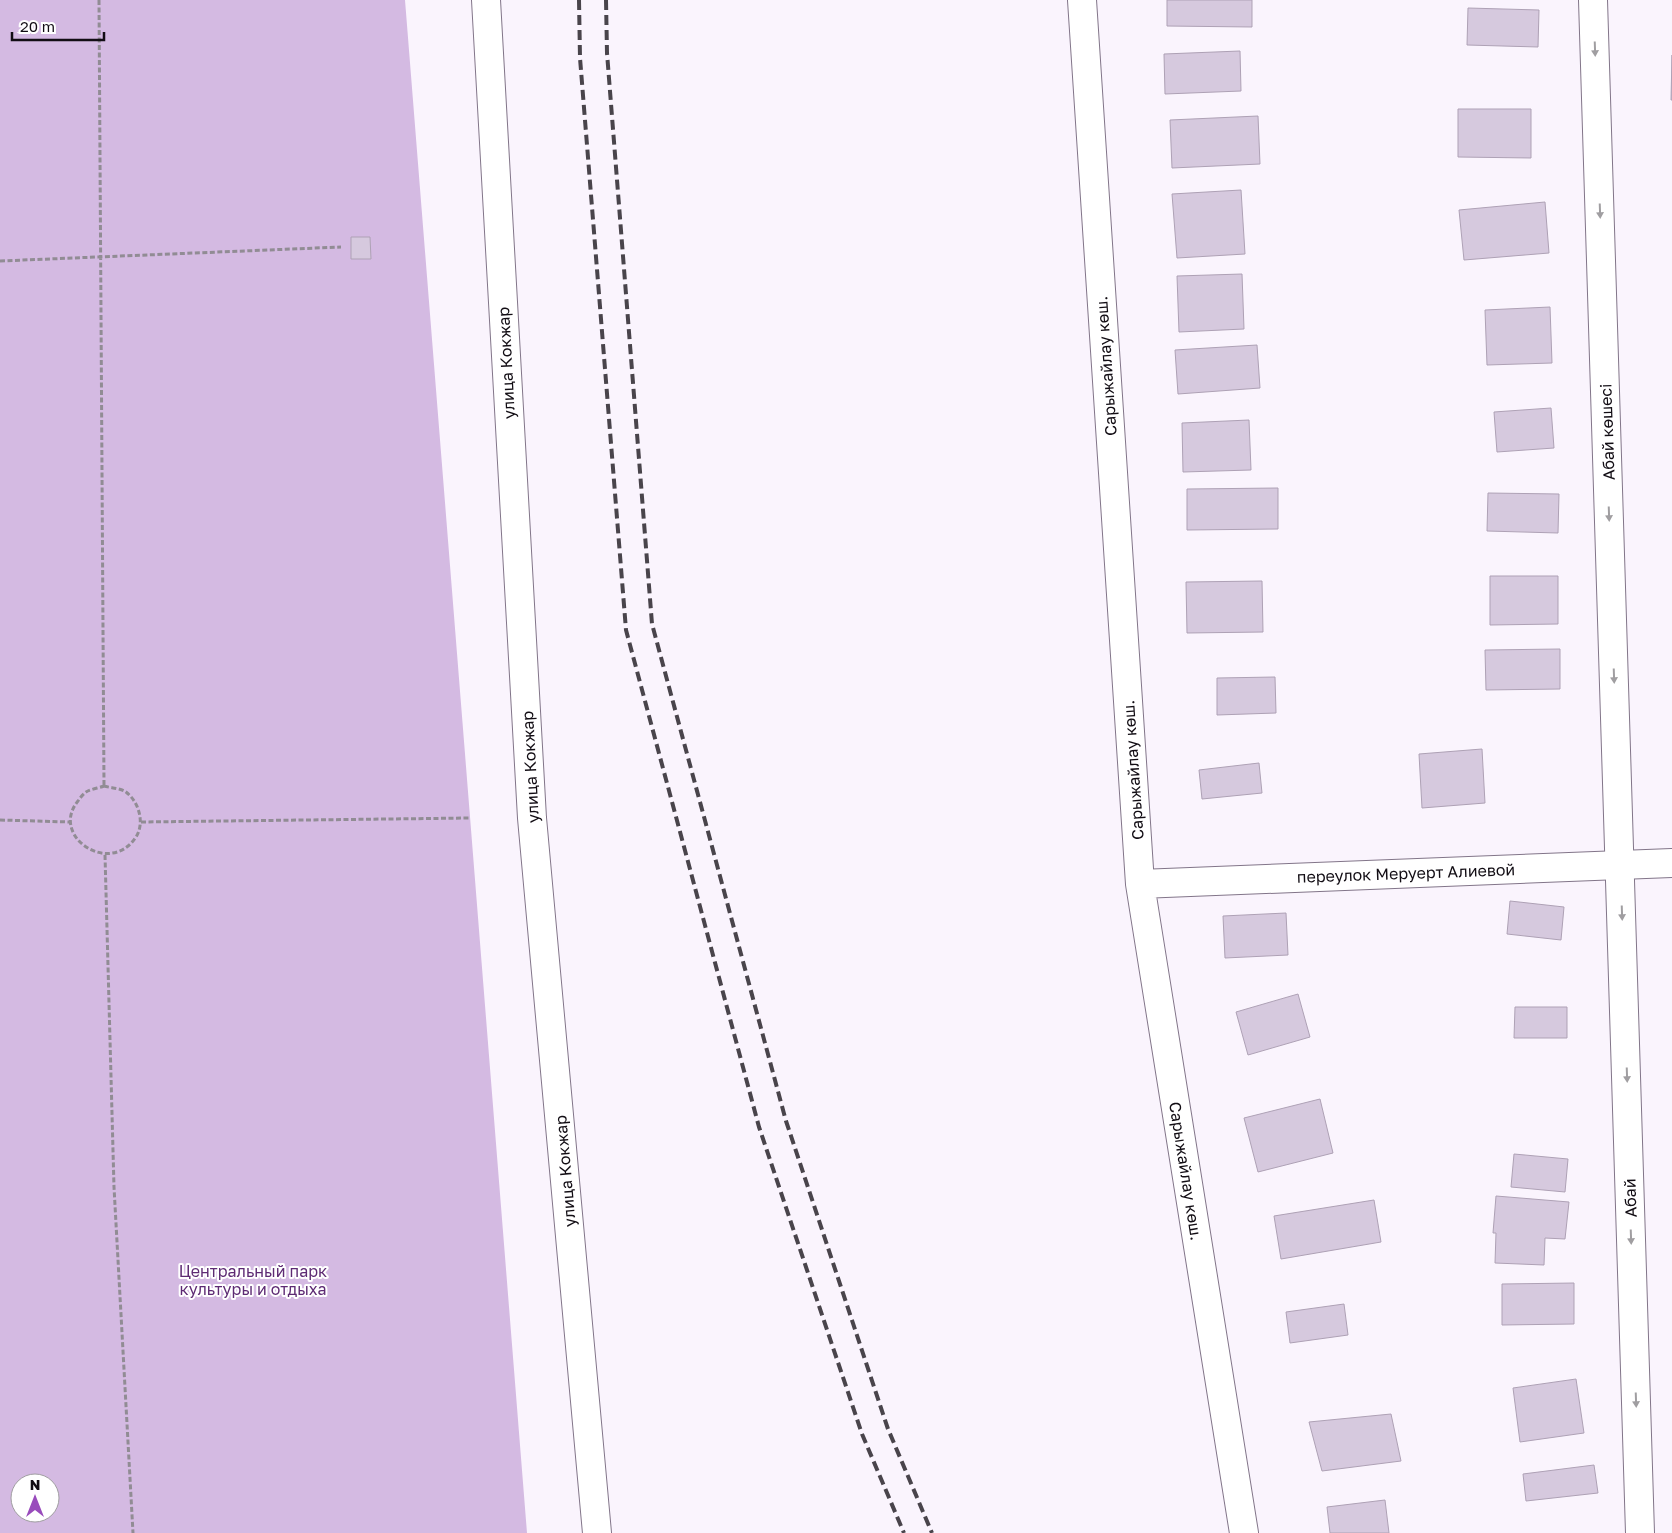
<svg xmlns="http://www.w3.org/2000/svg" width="1672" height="1533" font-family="'Golos Text',sans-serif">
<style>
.green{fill:#d4bae2;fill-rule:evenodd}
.building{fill:#d6c9de;stroke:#aea1b5}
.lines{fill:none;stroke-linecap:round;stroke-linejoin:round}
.minor-casing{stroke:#827589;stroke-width:30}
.major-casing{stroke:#827589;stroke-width:30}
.path{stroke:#918c94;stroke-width:3;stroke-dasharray:5 2.5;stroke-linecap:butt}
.minor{stroke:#fff;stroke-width:28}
.major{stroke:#fff;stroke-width:28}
.rail{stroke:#49444b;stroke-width:4;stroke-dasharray:10 5;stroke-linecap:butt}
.oneway{fill:#a09ea1}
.labels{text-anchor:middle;stroke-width:4;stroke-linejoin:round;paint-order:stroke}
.street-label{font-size:16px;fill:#120d14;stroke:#fff}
.park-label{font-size:16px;fill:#5d2a73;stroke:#fff}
</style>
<rect width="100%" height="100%" fill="#faf4fd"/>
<path class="green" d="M0,0H405L527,1533H0ZM20,1483H50V1513H20Z"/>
<path class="building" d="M1167,0H1252V27L1167,26Z
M1468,8L1539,10L1538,47L1467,45Z
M1240,51L1241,91L1165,94L1164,54Z
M1672,55V100H1671Z
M1458,109H1531V158L1458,157Z
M1258,116L1260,164L1172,168L1170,120Z
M1241,190L1245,254L1177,258L1172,194Z
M1545,202L1549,253L1464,260L1459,210Z
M351,237H370L371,259H351Z
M1242,274L1244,329L1179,332L1177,276Z
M1550,307L1552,363L1487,365L1485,310Z
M1257,345L1260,388L1178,394L1175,350Z
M1551,408L1554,448L1497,452L1494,412Z
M1249,420L1251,470L1183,472L1182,423Z
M1278,488V529L1187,530V489Z
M1488,493L1559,494L1558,533L1487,531Z
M1490,576H1558V624L1490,625Z
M1262,581L1263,632L1187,633L1186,582Z
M1560,649V689L1486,690L1485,650Z
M1275,677L1276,713L1217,715V678Z
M1482,749L1485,803L1422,808L1419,754Z
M1259,763L1262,793L1202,799L1199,770Z
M1510,901L1564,907L1561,940L1507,934Z
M1286,913L1288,955L1225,958L1223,916Z
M1298,994L1310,1037L1248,1055L1236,1012Z
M1515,1007H1567V1038H1514Z
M1320,1099L1333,1153L1258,1172L1244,1118Z
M1514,1154L1568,1159L1565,1192L1511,1187Z
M1496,1196L1569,1202L1565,1239L1545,1238L1544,1265L1495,1263L1496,1233H1493Z
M1374,1200L1381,1242L1281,1259L1274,1216Z
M1574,1283V1324L1502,1325V1284Z
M1344,1304L1348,1335L1290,1343L1286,1312Z
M1576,1379L1584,1433L1520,1442L1513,1388Z
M1391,1414L1401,1461L1322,1471L1309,1422Z
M1594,1465L1598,1493L1526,1501L1523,1474Z
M1385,1500L1389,1533H1330L1327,1507Z"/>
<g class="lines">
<g class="minor-casing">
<path id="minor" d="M486,0L532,818L597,1533
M1082,0L1140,884L1244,1533
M1140,884L1672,863"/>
</g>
<g class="major-casing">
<path id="major" d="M1593,0L1640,1533"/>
</g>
<path class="path" d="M99,0L104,786
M0,261L341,247
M104,786C110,788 121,788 126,792C139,802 145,823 136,837C110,877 49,836 78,801C80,798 83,794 86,792C91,789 99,788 104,786Z
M0,820L70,822
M141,822L470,818
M105,855L114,1187L133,1533"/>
<use href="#minor" class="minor"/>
<use href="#major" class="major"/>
<path class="rail" d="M579,0L580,58L626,630L759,1127L862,1434L904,1533
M606,0L607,53L652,624L786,1121L888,1429L932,1533"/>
</g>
<defs><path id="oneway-solid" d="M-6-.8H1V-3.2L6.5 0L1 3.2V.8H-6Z" transform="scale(1.25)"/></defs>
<g class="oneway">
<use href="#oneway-solid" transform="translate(1595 49) rotate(88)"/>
<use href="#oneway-solid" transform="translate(1600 211) rotate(88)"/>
<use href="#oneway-solid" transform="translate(1609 514) rotate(88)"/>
<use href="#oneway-solid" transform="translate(1614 676) rotate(88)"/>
<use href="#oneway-solid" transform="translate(1622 913) rotate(88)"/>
<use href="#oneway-solid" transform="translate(1627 1075) rotate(88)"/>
<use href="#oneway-solid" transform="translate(1631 1237) rotate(88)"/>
<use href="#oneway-solid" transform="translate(1636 1400) rotate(88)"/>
</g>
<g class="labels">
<g class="street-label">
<text transform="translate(506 363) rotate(-93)" y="6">улица Кокжар</text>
<text transform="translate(1106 366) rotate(-94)" y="6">Сарыжайлау көш.</text>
<text transform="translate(1607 432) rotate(-92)" y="6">Абай көшесі</text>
<text transform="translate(530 767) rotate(-93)" y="6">улица Кокжар</text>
<text transform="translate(1133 770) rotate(-94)" y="6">Сарыжайлау көш.</text>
<text transform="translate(1406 873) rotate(-2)" y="6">переулок Меруерт Алиевой</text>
<text transform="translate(565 1171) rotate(-95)" y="6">улица Кокжар</text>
<text transform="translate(1186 1171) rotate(81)" y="6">Сарыжайлау көш.</text>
<text transform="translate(1630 1198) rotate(-92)" y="6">Абай</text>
</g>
<g class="park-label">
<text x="253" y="1277">Центральный парк<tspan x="253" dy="18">культуры и отдыха</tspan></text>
</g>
</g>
<g transform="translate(35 1498)"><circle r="24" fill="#ffffff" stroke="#a09ea1"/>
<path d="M0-4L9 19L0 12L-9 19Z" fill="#994bbc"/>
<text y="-8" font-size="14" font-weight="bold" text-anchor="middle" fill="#120d14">N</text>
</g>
<path d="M12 32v8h92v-8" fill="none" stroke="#120d14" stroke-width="2.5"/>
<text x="20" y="32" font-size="15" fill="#120d14" stroke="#ffffff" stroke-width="4" paint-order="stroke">20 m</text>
</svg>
